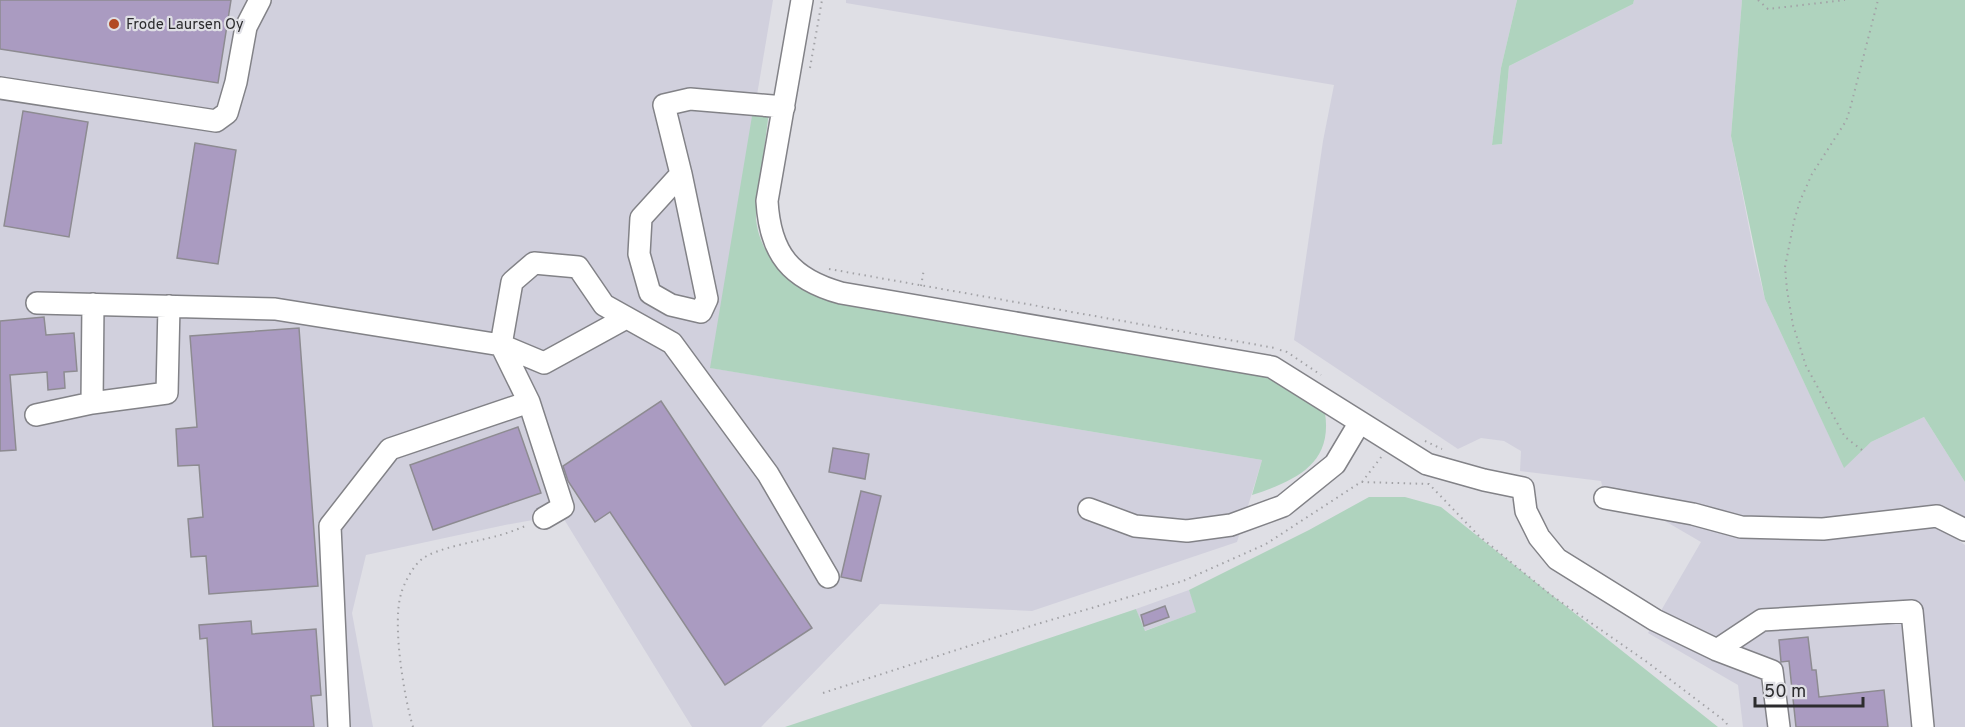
<svg xmlns="http://www.w3.org/2000/svg" width="1965" height="727" font-family="Overpass,sans-serif">
<style>
.built{fill:#d1d0dd}
.green{fill:#afd3be}
.building{fill:#aa9bc1;stroke:#8d8b91;stroke-width:1.5}
.lines{fill:none;stroke-linecap:round;stroke-linejoin:round}
.minor-casing{stroke:#828287;stroke-width:24}
.path{stroke:#a2a2a6;stroke-width:2;stroke-dasharray:1.5 4.5;stroke-linecap:butt}
.minor{stroke:#fff;stroke-width:21}
.poi-dot{fill:#b24b25;stroke:#dfdfe5;stroke-width:2}
.labels{text-anchor:middle;stroke-width:4.5;stroke-linejoin:round;paint-order:stroke}
.poi-label{font-size:15px;fill:#2c2c2e;stroke:#dfdfe5;text-anchor:start}
</style>
<rect width="100%" height="100%" fill="#dfdfe5"/>
<path class="built" d="M0,0H773L711,368L1262,460L1237,542L1032,611L880,604L761,727H692L562,516L544,518L505,525L366,555L352,613L373,727H0Z
M846,0H1517L1501,68L1492,145L1502,144L1509,66L1633,4L1634,0H1742L1731,136L1755,258L1765,299L1844,467L1871,442L1924,417L1965,482V519L1944,530L1965,545V727H1743L1738,685L1648,633L1701,542L1646,510L1605,498L1601,481L1520,471L1521,451L1504,441L1481,438L1458,449L1294,340L1323,141L1334,85L846,3Z
M1189,590L1197,612L1144,631L1136,609Z"/>
<path class="green" d="M1517,0H1634L1633,4L1509,66L1502,144L1492,145L1501,68Z
M1742,0H1965V482L1924,417L1871,442L1844,468L1765,299L1731,136Z
M753,110L769,112C766,135 763,158 760,180C758,195 754,212 757,226C763,259 790,282 818,297L1269,377L1325,413C1333,465 1294,481 1252,495L1262,460L710,368Z
M1369,497H1405L1441,507L1718,727H785L1136,609L1145,631L1196,612L1189,590L1309,530Z"/>
<path class="building" d="M0,0H231L218,83L0,49Z
M23,111L88,122L69,237L4,226Z
M195,143L236,150L218,264L177,258Z
M44,317L46,335L74,333L77,371L64,372L65,388L48,390L47,372L10,375L16,450L0,451V321Z
M299,328L318,586L209,594L206,556L191,557L188,519L203,517L199,465L178,466L176,429L197,427L190,336Z
M661,401L812,628L725,685L610,512L595,522L568,481L563,466Z
M518,427L541,493L433,530L410,465Z
M833,448L869,454L865,479L829,472Z
M861,491L881,496L861,581L841,577Z
M1165,606L1169,617L1144,626L1141,615Z
M251,621L252,634L316,629L321,695L311,696L314,727H213L207,638L200,639L199,625Z
M1808,637L1812,670H1816L1819,697L1884,690L1888,727H1796L1789,661L1781,662L1779,640Z"/>
<g class="lines">
<g class="minor-casing">
<path id="minor" d="M802,0L767,201C770,254 791,279 841,293L1272,367L1427,464L1484,480L1523,488L1526,511L1539,537L1557,559L1655,620L1717,650L1772,671L1779,727
M0,88L216,121L227,113L236,82L246,27L260,0
M681,174L641,218L639,254L650,293L671,305L701,312L707,299L681,174L664,105L690,99L784,107
M37,303L275,309L501,345L544,363L626,318
M529,402L563,507L544,518
M92,403L93,304
M36,415L92,403L167,393L169,306
M1605,498L1693,514L1741,527L1823,529L1937,516L1965,530
M1089,509L1135,526L1187,531L1231,525L1283,506L1335,464L1360,422
M1717,650L1762,620L1912,611L1923,727
M339,727L330,526L390,449L529,402L501,345L512,282L534,263L578,267L604,305L672,343L768,474L828,577"/>
</g>
<path class="path" d="M1758,0L1768,9L1845,0
M810,68L822,0
M829,269L1275,348
M921,286L924,269
M1280,350L1287,352L1321,375
M1425,441L1442,449
M1862,450L1845,437L1806,366L1793,325L1787,290L1785,267L1794,221L1800,201L1812,174L1846,121L1850,109L1878,0
M1362,482L1382,456
M823,693L1034,625L1183,581L1266,544L1361,482L1429,484L1478,535L1551,595L1647,662L1726,722L1728,727
M413,727C404,697 392,624 401,594C404,583 413,566 422,559C436,548 479,541 497,536C508,533 518,529 528,525"/>
<use href="#minor" class="minor"/>
</g>
<circle class="poi-dot" cx="114" cy="24" r="6"/>
<g class="labels">
<g class="poi-label">
<text x="126" y="29">Frode Laursen Oy</text>
</g>
</g>
<path d="M1755 697v9h108v-9" fill="none" stroke="#2c2c2e" stroke-width="3"/>
<text x="1764" y="697" font-size="18" fill="#2c2c2e" stroke="#dfdfe5" stroke-width="4.5" paint-order="stroke">50 m</text>
</svg>
